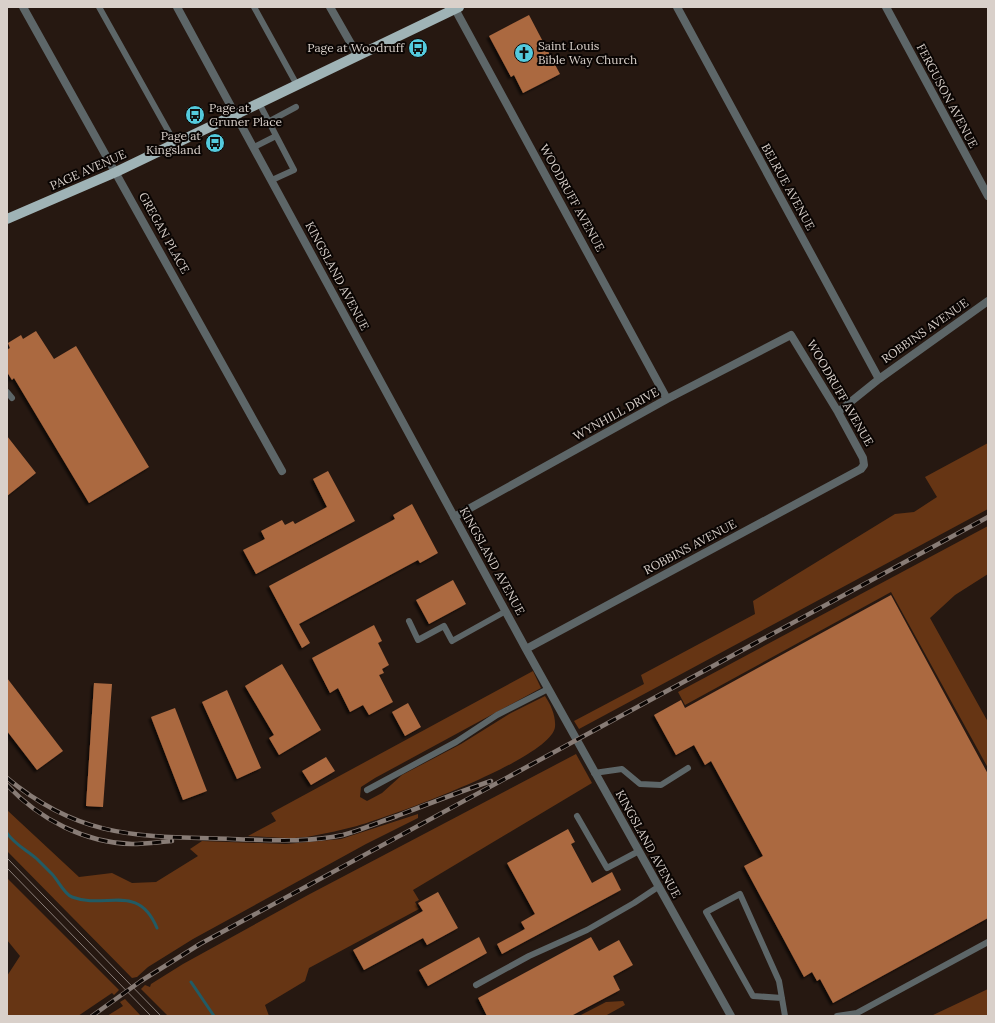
<svg xmlns="http://www.w3.org/2000/svg" width="995" height="1023" font-family="Lora,serif">
<style>
.green{fill:#663514}
.lines{fill:none;stroke-linecap:round;stroke-linejoin:round}
.stream{stroke:#225b64;stroke-width:3}
.building{fill:#ab6941;filter:url(#shadow)}
.service{stroke:#5d6668;stroke-width:6}
.minor{stroke:#5d6668;stroke-width:8}
.tertiary{stroke:#5d6668;stroke-width:8}
.primary{stroke:#9fb3b6;stroke-width:10}
.tram{stroke:#887c76;stroke-width:1}
.rail-casing{stroke:#887c76;stroke-width:4.5}
.rail{stroke:#0a0503;stroke-width:3;stroke-dasharray:9;stroke-linecap:butt}
.labels{text-anchor:middle;stroke-width:4;stroke-linejoin:round;paint-order:stroke}
.poi-label{font-size:12px;fill:#d9d0ca;stroke:#0a0503;text-anchor:start}
.street-label{font-size:12px;fill:#d9d0ca;stroke:#0a0503}
</style>
<defs>
<filter id="shadow"><feDropShadow dx="-2.5" dy="2.5" stdDeviation="1" flood-color="#0009"/></filter>
</defs>
<rect width="100%" height="100%" fill="#261811"/>
<path class="green" d="M988,443V509L579,729L574,721L644,684L641,675L755,614L753,601L895,514L914,512L937,497L925,477Z
M988,526V574L955,595L930,618L988,722V768L891,592L685,705L678,692Z
M533,671L541,688L375,778L361,787L360,797L367,801L382,793L402,775L461,744L511,713L545,696C551,705 556,716 555,727C551,759 389,817 357,826C342,830 327,833 312,836C292,840 269,837 248,836L276,821L271,813Z
M576,754L592,783L413,890L419,900L415,902L419,909L309,968L305,981L265,1005L269,1016H168L141,989L145,985L150,987L151,984L183,964L308,895Z
M7,810L79,877L112,873L132,883L156,882L198,856L190,849L202,841L286,844L341,839L418,814V818L366,844L193,939L148,967L137,977L132,978L7,851Z
M7,878L119,990L114,995L112,993L78,1016H7V976L20,956L7,940Z
M988,989V1016H931Z
M125,999L141,1016H107L123,1006L120,1002Z
M623,1001L625,1005L605,1016H579L606,1002Z"/>
<g class="lines">
<path class="stream" d="M7,833C15,845 27,850 37,859C42,864 47,869 52,874C58,880 64,894 72,897C106,910 138,882 157,928
M191,982L214,1016"/>
</g>
<path class="building" d="M529,15L560,74L523,93L514,75L511,77L489,36Z
M36,331L54,359L76,346L149,467L89,503L14,378L12,380L7,372V350L10,348L8,343L21,335L23,339Z
M7,436L36,473L7,496Z
M328,471L355,521L256,574L243,550L265,539L261,531L282,520L285,525L293,521L295,524L327,507L313,479Z
M412,504L438,553L420,563L418,560L299,624L310,643L302,648L269,586L395,519L393,515Z
M453,580L466,604L429,624L416,600Z
M891,595L988,774V918L833,1003L820,979L817,981L812,972L804,977L744,866L763,856L711,761L705,765L694,745L676,755L654,715L681,700L685,708Z
M374,625L382,641L378,643L389,665L382,669L384,673L379,675L393,702L369,715L363,705L350,712L338,688L330,693L312,658Z
M282,664L321,730L279,755L269,738L274,735L245,686Z
M7,678L63,751L37,770L7,731Z
M94,683L112,684L103,807L86,806Z
M227,690L261,768L237,779L202,702Z
M408,703L421,727L405,736L392,712Z
M175,708L207,791L183,800L151,717Z
M326,757L335,771L311,785L302,771Z
M568,829L575,842L571,844L592,883L612,872L621,890L502,954L497,944L525,929L521,922L535,914L507,863Z
M438,892L458,928L427,945L423,938L364,970L353,950L423,911L418,903Z
M479,937L487,953L428,986L419,970Z
M591,937L599,951L619,940L633,965L613,976L620,990L571,1016H487L478,998Z"/>
<g class="lines">
<path class="service" d="M99,7L175,143
M254,7L297,85
M259,103L294,170L272,180
M268,122L296,107
M254,147L276,136
M7,392L12,398
M409,621L418,640L444,626L452,641L506,611
M594,773L622,769L640,784L661,785L688,768
M367,790L456,742L497,715L548,689
M577,816L607,868L639,851
M476,985L529,956L587,930L634,903L658,887
M782,998L753,996L706,912L740,894L779,981L785,1016
M837,1016L857,1013L988,942"/>
<path class="minor" d="M23,7L282,471
M177,7L526,649L731,1016
M677,7L879,379
M455,9L667,399
M838,412L879,379L988,301
M454,517L667,399L791,335L838,412L863,458L864,465L861,469L526,649"/>
<path class="tertiary" d="M330,7L358,56
M886,7L988,196"/>
<path class="primary" d="M7,219L116,172L459,7"/>
<path class="tram" d="M7,858L161,1016
M7,868L151,1016"/>
<g class="rail-casing">
<path id="rail" d="M7,778C82,840 140,836 231,839C269,840 306,843 343,835C361,830 379,822 397,816C428,804 459,792 491,781
M7,785C39,819 85,843 132,844C146,844 159,842 172,841
M92,1016L141,981L200,944L988,517"/>
</g>
<use href="#rail" class="rail"/>
</g>
<defs>
<g id="bus-disc" transform="scale(1)"><circle r="9.5" fill="#54cadd" stroke="#0a0503"/><path d="M-5-6H5V4H4V6H2V4H-2V6H-4V4H-5ZM-3.5-4V0h7V-4ZM-3.5 1.2v1.5H-2V1.2ZM2 1.2v1.5H3.5V1.2Z" fill="#111"/></g>
<g id="church-disc" transform="scale(1)"><circle r="9.5" fill="#54cadd" stroke="#0a0503"/><path d="M-1.2-6h2.4v3.5h3.3v2.4h-3.3V6h-2.4V-.1h-3.3v-2.4h3.3Z" fill="#111"/></g>
</defs>
<g fill-rule="evenodd">
<use href="#bus-disc" x="418" y="48"/>
<use href="#church-disc" x="524" y="53"/>
<use href="#bus-disc" x="195" y="115"/>
<use href="#bus-disc" x="215" y="143"/>
</g>
<g class="labels">
<g class="poi-label">
<text x="538" y="50">Saint Louis<tspan x="538" dy="14">Bible Way Church</tspan></text>
<text x="404" y="52" text-anchor="end">Page at Woodruff</text>
<text x="209" y="112">Page at<tspan x="209" dy="14">Gruner Place</tspan></text>
<text x="201" y="140" text-anchor="end">Page at<tspan x="201" dy="14">Kingsland</tspan></text>
</g>
<g class="street-label">
<text transform="translate(947 96) rotate(62)" y="4">FERGUSON AVENUE</text>
<text transform="translate(88 170) rotate(-24)" y="4">PAGE AVENUE</text>
<text transform="translate(788 187) rotate(61)" y="4">BELRUE AVENUE</text>
<text transform="translate(572 198) rotate(61)" y="4">WOODRUFF AVENUE</text>
<text transform="translate(164 233) rotate(61)" y="4">GREGAN PLACE</text>
<text transform="translate(337 276) rotate(62)" y="4">KINGSLAND AVENUE</text>
<text transform="translate(925 331) rotate(-35)" y="4">ROBBINS AVENUE</text>
<text transform="translate(840 393) rotate(60)" y="4">WOODRUFF AVENUE</text>
<text transform="translate(616 414) rotate(-29)" y="4">WYNHILL DRIVE</text>
<text transform="translate(690 547) rotate(-28)" y="4">ROBBINS AVENUE</text>
<text transform="translate(492 561) rotate(61)" y="4">KINGSLAND AVENUE</text>
<text transform="translate(648 844) rotate(61)" y="4">KINGSLAND AVENUE</text>
</g>
</g>
<rect width="995" height="1023" fill="none" stroke="#d9d0ca" stroke-width="16"/>
</svg>
